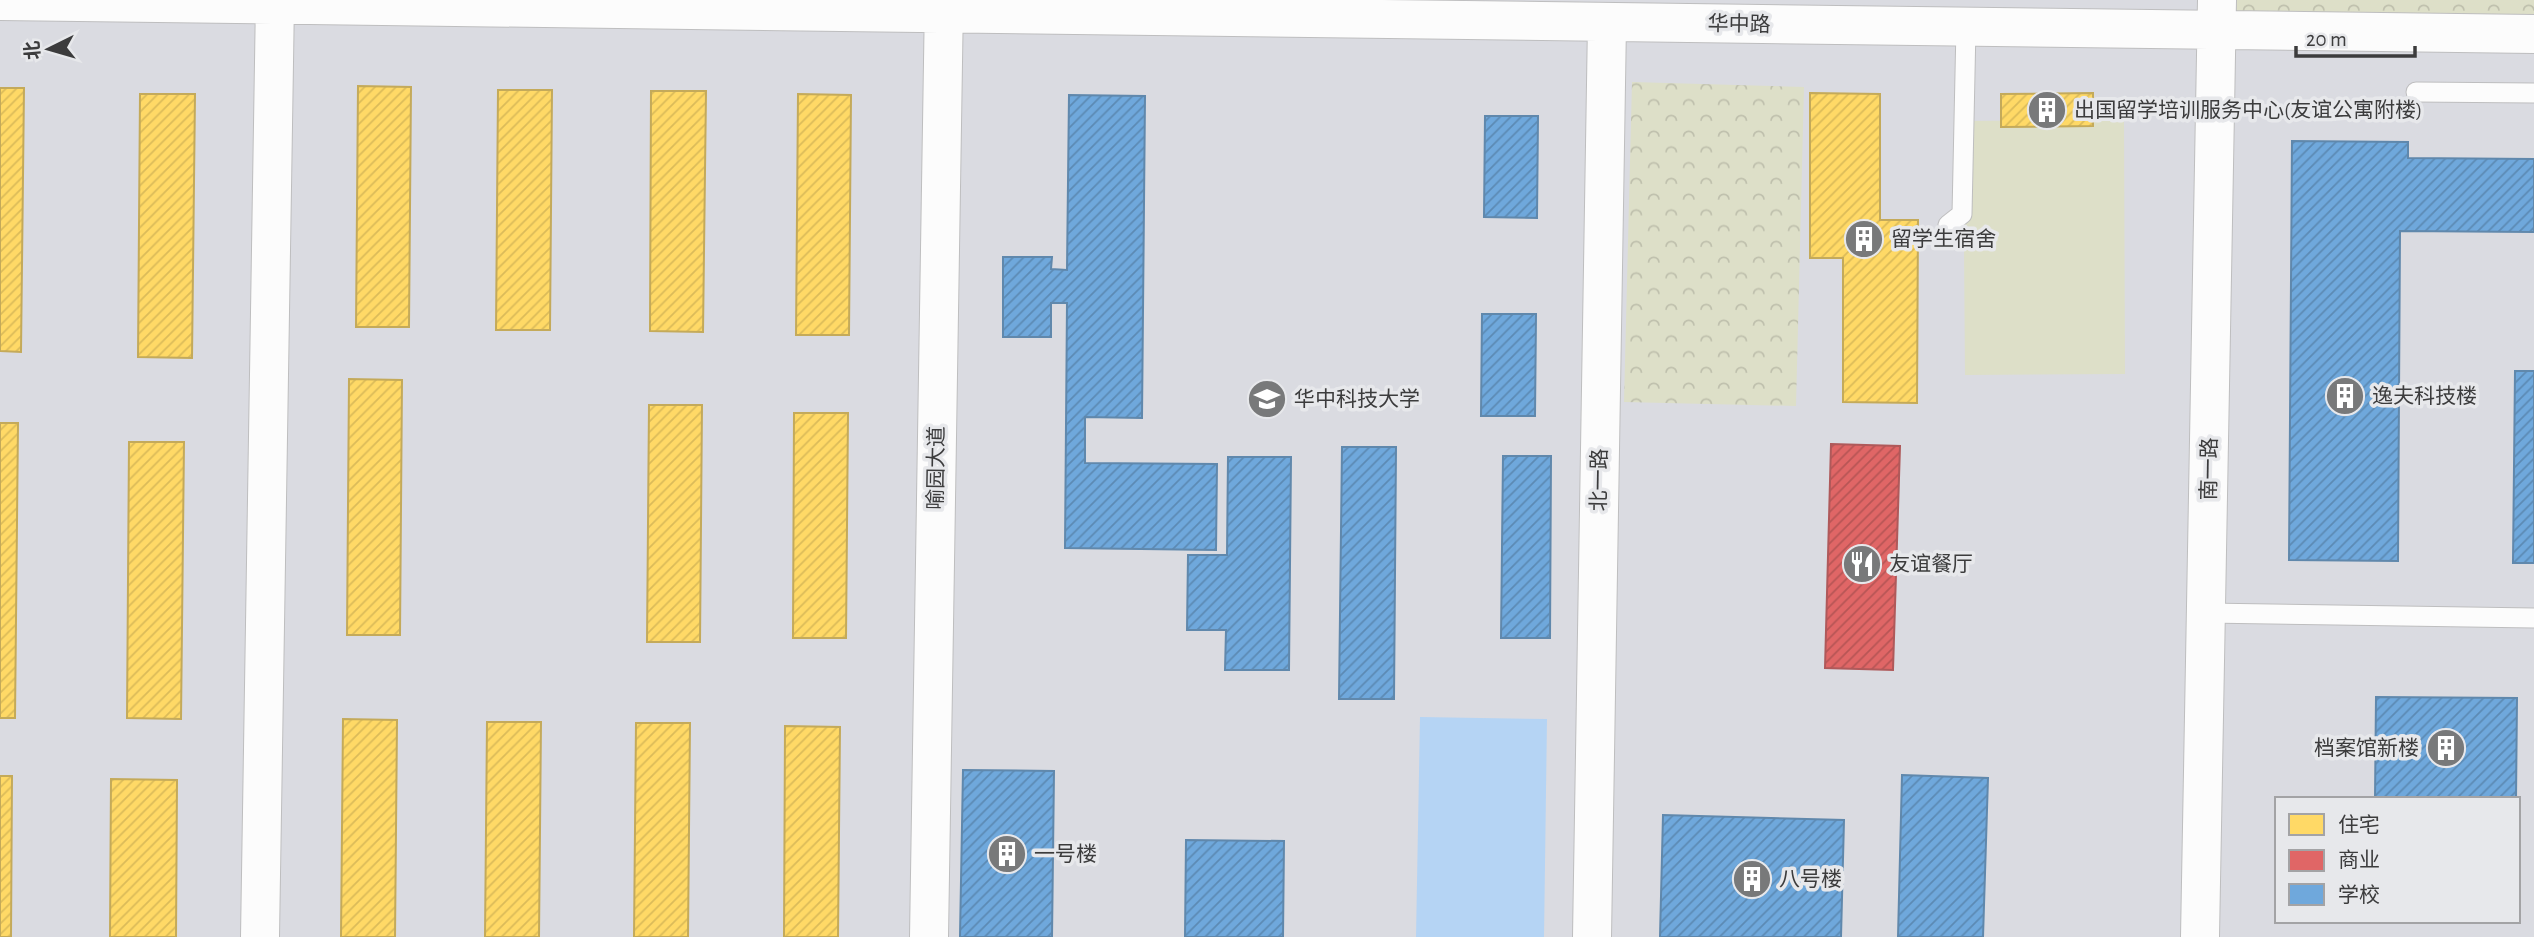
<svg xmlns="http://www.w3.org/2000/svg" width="2534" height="937" font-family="'Alegreya Sans','Noto Sans SC',sans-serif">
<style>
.built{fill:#dadbe1;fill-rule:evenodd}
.park{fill:url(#park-crowns)}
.pitch{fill:#dddfc8}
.water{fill:#b5d4f4}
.homes{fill:url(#homes-hatch);stroke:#c4aa5a;stroke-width:2}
.shops{fill:url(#shops-hatch);stroke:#af595a;stroke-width:2}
.schools{fill:url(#schools-hatch);stroke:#6088ac;stroke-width:2}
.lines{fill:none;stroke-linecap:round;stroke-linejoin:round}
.service-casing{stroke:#bebebf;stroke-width:21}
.minor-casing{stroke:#bebebf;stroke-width:40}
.service{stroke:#fcfcfc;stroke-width:19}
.minor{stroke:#fcfcfc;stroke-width:38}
.labels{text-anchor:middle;stroke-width:7;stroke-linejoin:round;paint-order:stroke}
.street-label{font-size:21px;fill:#3c3c3d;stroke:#e7e8eb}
.poi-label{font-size:21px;fill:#3c3c3d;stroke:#e7e8eb;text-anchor:start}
</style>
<defs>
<pattern id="park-crowns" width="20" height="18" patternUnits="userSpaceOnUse" patternTransform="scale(1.75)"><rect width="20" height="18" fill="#dddfc8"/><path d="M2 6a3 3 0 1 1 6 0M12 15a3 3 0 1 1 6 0" fill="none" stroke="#bfc0ad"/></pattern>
<pattern id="homes-hatch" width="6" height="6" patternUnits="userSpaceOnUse" patternTransform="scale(1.75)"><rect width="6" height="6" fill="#ffd966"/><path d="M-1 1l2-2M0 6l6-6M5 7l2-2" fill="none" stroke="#dbbb59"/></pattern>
<pattern id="shops-hatch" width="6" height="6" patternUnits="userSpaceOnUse" patternTransform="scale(1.75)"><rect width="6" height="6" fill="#e06666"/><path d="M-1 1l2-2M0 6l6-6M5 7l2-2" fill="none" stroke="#b75555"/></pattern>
<pattern id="schools-hatch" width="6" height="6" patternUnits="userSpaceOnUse" patternTransform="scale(1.75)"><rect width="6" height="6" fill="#6fa8dc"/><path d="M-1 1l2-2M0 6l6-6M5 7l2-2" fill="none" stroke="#5c8ab4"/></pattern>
</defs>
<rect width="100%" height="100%" fill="#e8e9ea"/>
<path class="built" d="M0,0H2534V937H0ZM2277,799H2518V921H2277Z"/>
<path class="park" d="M2236,0H2534V16L2236,12Z
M1632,82L1804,87L1796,406L1624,402Z"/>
<path class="pitch" d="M2124,120L2125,374L1965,375L1963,121Z"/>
<path class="water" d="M1420,717L1547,719L1544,937H1416Z"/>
<path class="homes" d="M358,86L411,87L409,327H356Z
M0,88H24L21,352L0,351Z
M498,90H552L550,330H496Z
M651,91H706L703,332L650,331Z
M1810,93L1880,94V220H1918L1917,403L1843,402V258H1810Z
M2093,93V126L2001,127V94Z
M140,94H195L192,358L138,357Z
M798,94L851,95L849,335H796Z
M349,379L402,380L400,635H347Z
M649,405H702L700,642H647Z
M794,413H848L846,638H793Z
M0,423H18L15,718H0Z
M129,442H184L181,719L127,718Z
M343,719L397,720L395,937H341Z
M487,722H541L539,937H485Z
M636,723H690L688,937H634Z
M785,726L840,727L838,937H784Z
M0,776H12L11,937H0Z
M111,779L177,780L176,937H110Z"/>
<path class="shops" d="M1831,444L1900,446L1893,670L1825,668Z"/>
<path class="schools" d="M1069,95L1145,96L1142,418L1085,417V463L1217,464L1216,550L1065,548L1067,303H1051V337H1003V257H1052L1051,269L1067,270Z
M1485,116H1538L1537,218L1484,217Z
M2292,141L2408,142V158L2534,159V232L2400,231L2398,561L2289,560Z
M1482,314H1536L1535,416H1481Z
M2515,371H2534V563H2513Z
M1342,447H1396L1394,699H1339Z
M1503,456H1551L1550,638H1501Z
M1228,457H1291L1289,670H1225L1226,630H1187L1188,555H1227Z
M2376,697L2517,698L2516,799H2375Z
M963,770L1054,771L1052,937H960Z
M1902,775L1988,778L1983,937H1898Z
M1663,815L1844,820L1841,937H1660Z
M1186,840L1284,841L1283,937H1185Z"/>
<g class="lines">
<g class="service-casing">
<path id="service" d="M2416,92L2534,93
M1948,225L1962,214L1966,27
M2206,613L2534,618"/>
</g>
<g class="minor-casing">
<path id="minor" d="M0,1L2534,34
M260,937L275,0
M929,937L944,0
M1592,937L1607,23
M2200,937L2217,0"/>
</g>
<use href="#service" class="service"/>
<use href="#minor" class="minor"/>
</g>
<defs>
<g id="building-disc" transform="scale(2.0125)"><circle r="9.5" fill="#78797a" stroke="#e7e8eb"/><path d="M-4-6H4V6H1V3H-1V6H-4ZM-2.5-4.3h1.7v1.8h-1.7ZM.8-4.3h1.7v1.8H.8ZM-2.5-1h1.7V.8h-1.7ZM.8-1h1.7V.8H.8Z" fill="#fff"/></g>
<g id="university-disc" transform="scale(2.0125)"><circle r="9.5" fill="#78797a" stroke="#e7e8eb"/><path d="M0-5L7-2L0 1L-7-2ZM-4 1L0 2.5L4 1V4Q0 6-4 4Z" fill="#fff"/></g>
<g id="restaurant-disc" transform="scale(2.0125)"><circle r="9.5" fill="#78797a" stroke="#e7e8eb"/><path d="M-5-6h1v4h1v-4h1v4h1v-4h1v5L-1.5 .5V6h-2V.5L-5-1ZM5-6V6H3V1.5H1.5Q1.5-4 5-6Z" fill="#fff"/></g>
</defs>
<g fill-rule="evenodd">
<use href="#building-disc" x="2047" y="110"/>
<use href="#building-disc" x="1864" y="239"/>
<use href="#building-disc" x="2345" y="396"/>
<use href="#university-disc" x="1267" y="399"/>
<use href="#restaurant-disc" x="1862" y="564"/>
<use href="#building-disc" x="2446" y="748"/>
<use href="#building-disc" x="1007" y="854"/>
<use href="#building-disc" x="1752" y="879"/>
</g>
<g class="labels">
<g class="street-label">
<text transform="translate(1739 24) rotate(1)" y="7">华中路</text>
<text transform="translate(936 468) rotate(-89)" y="7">喻园大道</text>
<text transform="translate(2209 469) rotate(-89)" y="7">南一路</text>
<text transform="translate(1599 480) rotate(-89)" y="7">北一路</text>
</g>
<g class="poi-label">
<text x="2074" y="117">出国留学培训服务中心(友谊公寓附楼)</text>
<text x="1891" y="246">留学生宿舍</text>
<text x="2372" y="403">逸夫科技楼</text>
<text x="1294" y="406">华中科技大学</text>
<text x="1889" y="571">友谊餐厅</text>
<text x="2419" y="755" text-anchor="end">档案馆新楼</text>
<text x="1034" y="861">一号楼</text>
<text x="1779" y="886">八号楼</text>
</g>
</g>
<rect x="2275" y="797" width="245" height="126" fill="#e7e8eb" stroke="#a3a3a5" stroke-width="2"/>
<rect x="2289" y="814" width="35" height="21" fill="#ffd966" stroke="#a3a3a5" stroke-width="2"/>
<text x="2338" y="832" font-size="21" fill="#3c3c3d">住宅</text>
<rect x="2289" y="850" width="35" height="21" fill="#e06666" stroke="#a3a3a5" stroke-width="2"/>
<text x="2338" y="867" font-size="21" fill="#3c3c3d">商业</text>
<rect x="2289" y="884" width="35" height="21" fill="#6fa8dc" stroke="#a3a3a5" stroke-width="2"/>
<text x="2338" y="902" font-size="21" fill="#3c3c3d">学校</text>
<g transform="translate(49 49) rotate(265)" stroke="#e7e8eb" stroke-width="5" paint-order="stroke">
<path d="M0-5L12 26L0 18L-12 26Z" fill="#3c3c3d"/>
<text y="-10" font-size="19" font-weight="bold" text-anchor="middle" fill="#3c3c3d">北</text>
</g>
<path d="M2296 46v10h119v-10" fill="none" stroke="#3c3c3d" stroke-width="3.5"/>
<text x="2306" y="46" font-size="21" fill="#3c3c3d" stroke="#e7e8eb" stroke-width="5" paint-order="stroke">20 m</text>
</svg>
